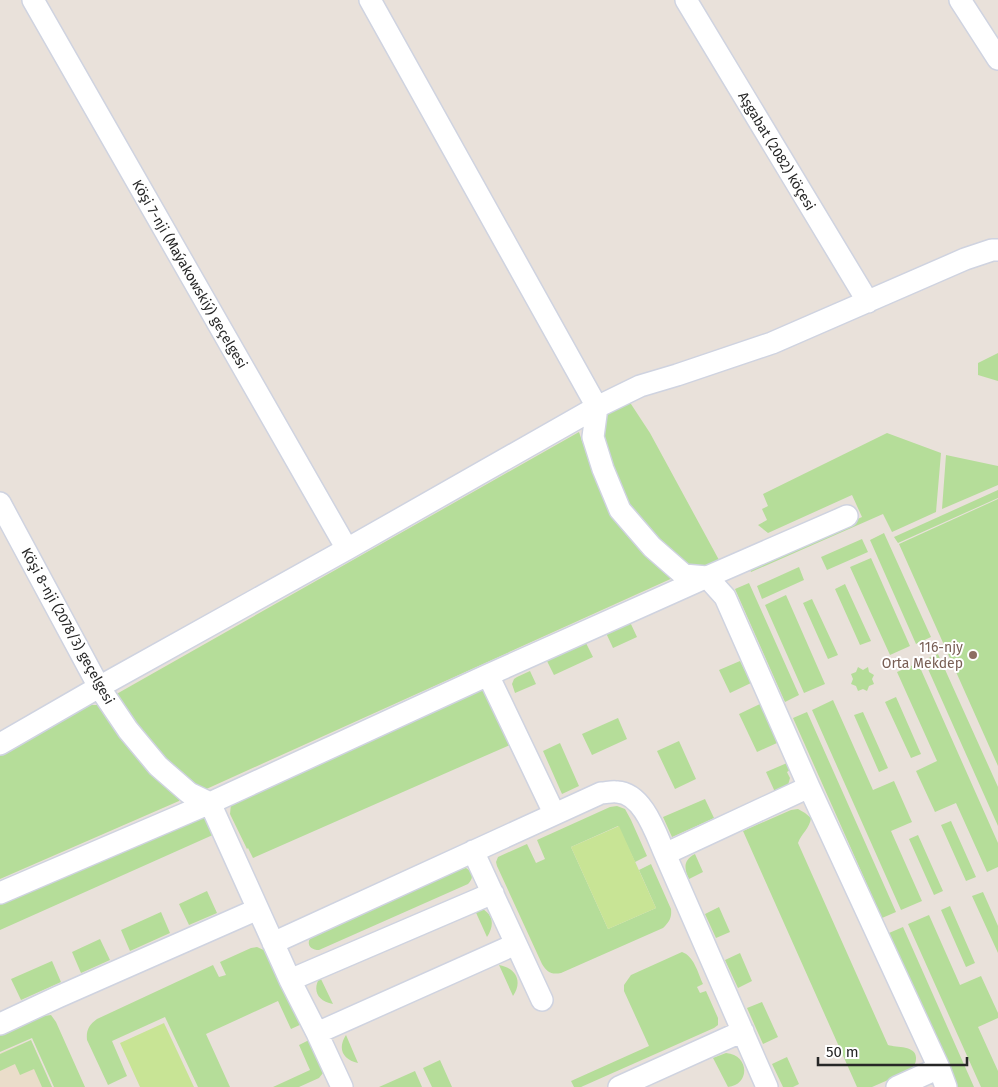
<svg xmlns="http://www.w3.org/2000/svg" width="998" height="1087" font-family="'Fira Sans',sans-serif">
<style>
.education{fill:#eaddca}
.green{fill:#b5dd99}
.pitch{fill:#c8e495}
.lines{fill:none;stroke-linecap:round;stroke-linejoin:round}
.minor-casing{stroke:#cfd3e0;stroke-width:24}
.minor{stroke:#fff;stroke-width:21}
.education-dot{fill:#8d6e63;stroke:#fff;stroke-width:2}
.labels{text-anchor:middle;stroke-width:4;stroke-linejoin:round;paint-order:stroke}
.street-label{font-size:14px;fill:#272727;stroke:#fff}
.education-label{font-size:14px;fill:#785e54;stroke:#fff;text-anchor:end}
</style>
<rect width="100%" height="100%" fill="#e9e1da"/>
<path class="education" d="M31,1040L52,1087H0V1053Z"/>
<path class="green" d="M998,353V381L978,375V363Z
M629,401L650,433L719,560L688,572L627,510L602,443L601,416Z
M579,432L592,471L614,511L675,577L202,791L162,758L113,696Z
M887,433L941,453L936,512L892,532L883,514L751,572L749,567L862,517L852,495L768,533L758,525L767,520L762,509L768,506L763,494Z
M946,455L998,466V485L942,509Z
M998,490V498L898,543L894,537Z
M998,499V766L899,544Z
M884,533L931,637L916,644L870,540Z
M862,539L868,552L827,570L821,557Z
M871,558L910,646L890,655L850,567Z
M799,567L804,580L762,599L757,586Z
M749,583L799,695L785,702L735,589Z
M845,584L871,641L860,645L835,589Z
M786,595L825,684L804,693L765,605Z
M812,599L838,655L828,659L803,603Z
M630,622L637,637L613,648L606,633Z
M586,643L593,657L554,675L547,661Z
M938,654L998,787V826L924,660Z
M740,661L751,683L730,693L719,670Z
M918,663L998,843V867L987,872L956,803L935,812L916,771L937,761L897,672Z
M858,667L863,670L868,667L869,672L874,675L872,679L874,684L869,686L867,691L863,689L858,691L856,686L851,684L853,679L851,674L856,672Z
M530,671L536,684L515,693L512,684L514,679L517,677Z
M480,690L487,693L512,744L253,858L248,848L247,849L230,814L231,804L238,797Z
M896,697L921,754L911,758L885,702Z
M833,700L873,790L894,781L912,822L891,831L922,901L901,910L812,710Z
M760,704L777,743L757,752L739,714Z
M89,705H101L180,798L179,801L0,879V756Z
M807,712L896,912L882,918L793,718Z
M863,712L888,768L879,772L854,715Z
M618,718L627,739L592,755L582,734Z
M679,741L696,779L675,789L657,751Z
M560,743L579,786L562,794L543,751Z
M787,763L790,770L787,772L790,778L788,785L775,792L766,772Z
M705,799L714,818L672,837L663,817Z
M617,806L625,809L631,820L647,856L635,862L618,826L571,847L608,929L656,908L639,870L651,864L671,909C672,918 669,922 663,928L561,973C551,975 547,972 542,964L497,866L496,862L498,857L527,844L536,863L545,859L537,840L610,807Z
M798,809L805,813L811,818C810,828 801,834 798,843L888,1045C897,1048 917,1045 916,1059C916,1063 914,1066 911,1070L872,1087H857L743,831L791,810Z
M204,815L215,834L0,930V904L198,816Z
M951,821L976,877L966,881L941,825Z
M918,835L943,891L934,895L909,839Z
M695,854L703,872L689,879C684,869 683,860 695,854Z
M466,868C473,872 474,878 468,884L319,950C309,950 305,942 313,935L461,869Z
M207,891L217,913L189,925L179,904Z
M983,892L998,926V953L972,896Z
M473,906C491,909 497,922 487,937Z
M950,906L975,963L966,967L941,910Z
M719,907L730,932L716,938L705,914Z
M161,912L170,933L130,951L121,930Z
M929,915L960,985L981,976L998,1013V1018L978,1027L998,1071V1087H981L908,924Z
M903,927L974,1087H957L889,933Z
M100,939L110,960L81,973L72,952Z
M257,947L268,952L304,1023L291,1029L278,1001L206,1034L230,1087H198L165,1017L112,1041L127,1076L108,1085L87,1040C86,1030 89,1025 97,1019L213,965L219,977L226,975L220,962L251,948Z
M682,952C694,956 698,973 703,984L697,987L700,993L706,991L718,1018V1025L714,1028L581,1087H574L571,1081L649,1046L624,991V985L631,975Z
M740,953L752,981L738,988L725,960Z
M52,961L61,982L21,1000L11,979Z
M499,965C516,968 523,981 513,996Z
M320,977L333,1004C317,1001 312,990 320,977Z
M762,1002L778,1037L763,1044L747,1008Z
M51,1015L56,1022L85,1087H54L32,1038L0,1052V1035L44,1016Z
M346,1035L358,1063C343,1060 337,1049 346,1035Z
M311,1039L324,1067L323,1073L319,1078L299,1087H273L310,1070L299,1045Z
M31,1040L52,1087H42L34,1069L20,1075L15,1064L0,1071V1054Z
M726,1053C750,1055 750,1085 728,1087L713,1058Z
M787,1057L799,1084L793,1087H783L772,1064Z
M440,1060L452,1087H432L423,1068Z
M415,1071L422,1087H379Z"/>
<path class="pitch" d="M619,826L656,908L608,929L571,847Z
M164,1023L194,1087H140L120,1043Z"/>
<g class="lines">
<g class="minor-casing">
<path id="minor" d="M33,0L347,549
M370,0L597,407L593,437L603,469L620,510L652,547L684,575L707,577L725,597L809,787L939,1068L946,1087
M686,0L868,302
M960,0L998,59
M0,503L99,687L128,730L158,766L189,793L210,803L290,980L317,1033L342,1087
M488,675L554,813
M0,744L99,687L347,549L597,407L640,386L677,375L772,343L965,259L992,250H998
M473,851L542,1000
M665,854L767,1087
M0,893L210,803L488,675L707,577L847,516
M273,943L601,793C606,793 612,791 617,792C643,793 656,834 665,854L809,787
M290,980L493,893
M0,1024L58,997L258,909
M317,1033L516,944
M619,1087L743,1031
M897,1087L939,1068"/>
</g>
<use href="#minor" class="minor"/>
</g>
<circle class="education-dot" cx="973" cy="655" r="5"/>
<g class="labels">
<g class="street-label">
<text transform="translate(777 151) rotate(59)" y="5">Aşgabat (2082) köçesi</text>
<text transform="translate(190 274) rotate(60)" y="5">Köşi 7-nji (Maýakowskiý) geçelgesi</text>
<text transform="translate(68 626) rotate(61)" y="5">Köşi 8-nji (2078/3) geçelgesi</text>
</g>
<g class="education-label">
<text x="963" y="652">116-njy<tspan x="963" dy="16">Orta Mekdep</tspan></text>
</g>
</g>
<path d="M818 1057v8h149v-8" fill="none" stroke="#272727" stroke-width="2.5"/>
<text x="826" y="1057" font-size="15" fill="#272727" stroke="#ffffff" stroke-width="4" paint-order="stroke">50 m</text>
</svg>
